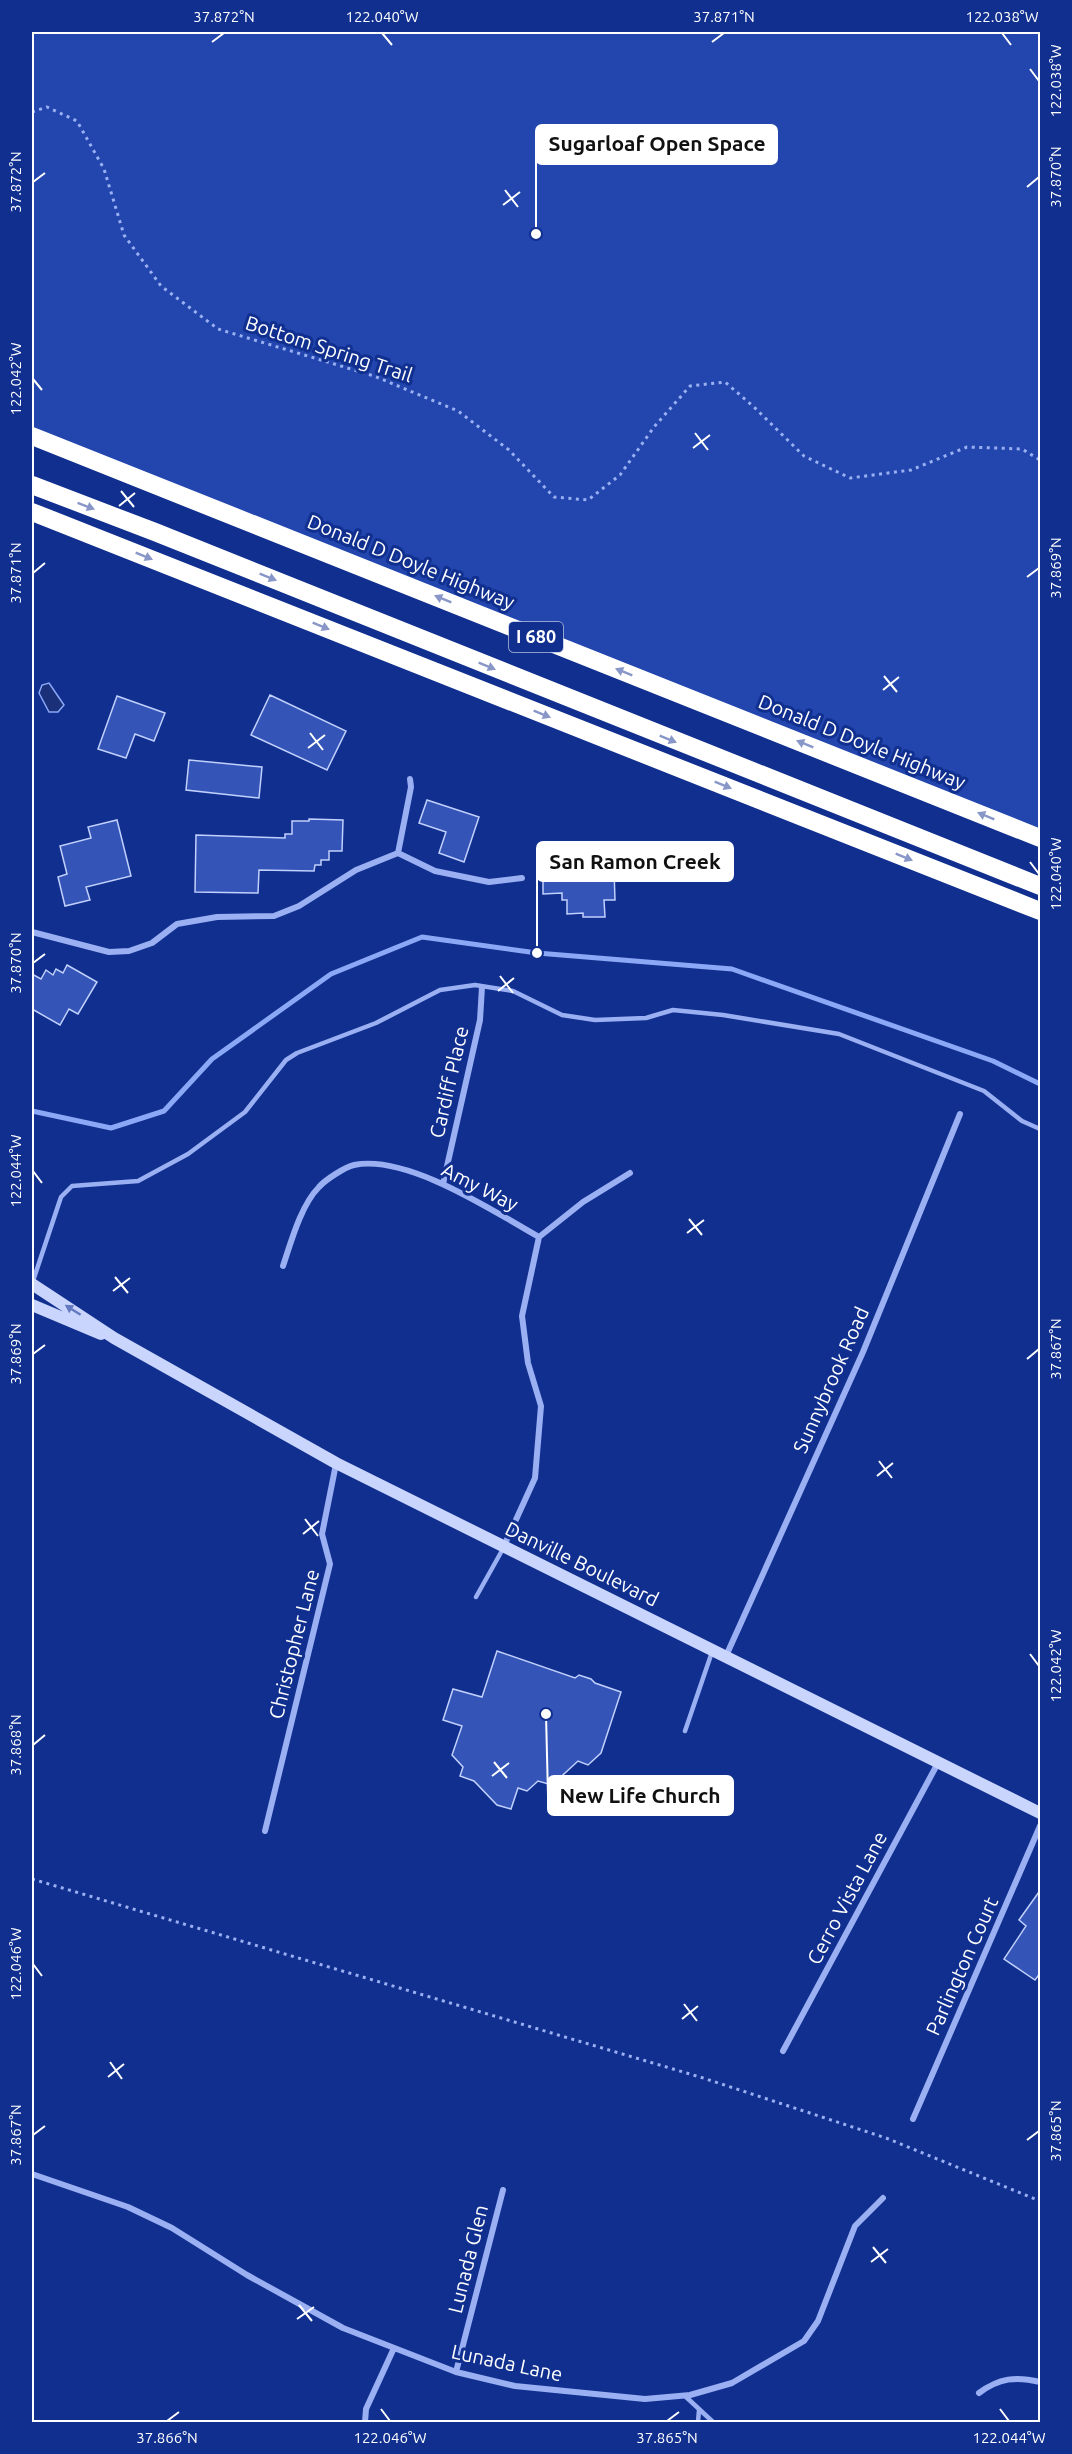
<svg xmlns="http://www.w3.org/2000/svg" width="1072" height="2454" font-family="Ubuntu,sans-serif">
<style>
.green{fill:#2246ae}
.water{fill:#1a3079;stroke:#8ba8f6;stroke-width:1.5}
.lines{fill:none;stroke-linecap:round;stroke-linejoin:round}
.stream{stroke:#8ba8f6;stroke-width:5}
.building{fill:#3455b7;stroke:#c1d0fd;stroke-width:1.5}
.path{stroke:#9ab0f3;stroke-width:3;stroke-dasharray:3 4.5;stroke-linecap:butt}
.lane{stroke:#9ab0f3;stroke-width:4.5}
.street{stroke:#9ab0f3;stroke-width:6}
.secondary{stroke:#c9d5fc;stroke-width:12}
.highway{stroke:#fff;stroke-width:18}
.oneway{fill:#8897c7}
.oneway2{fill:#637ac0}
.ticks{fill:none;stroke:#fff;stroke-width:2}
.labels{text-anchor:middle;stroke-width:6;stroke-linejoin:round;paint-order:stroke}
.shield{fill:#102f8f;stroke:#b7c1dd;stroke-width:1.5}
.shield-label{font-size:18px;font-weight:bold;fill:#fff}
.street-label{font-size:20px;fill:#fff;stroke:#102f8f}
.leader{fill:none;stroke:#fff;stroke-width:2}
.callout-dot{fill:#fff;stroke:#102f8f;stroke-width:2}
.callout{fill:#fff;stroke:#fff;stroke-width:2}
.callout-label{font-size:21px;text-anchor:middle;font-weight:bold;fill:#111}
.neatline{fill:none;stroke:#fff;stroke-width:2}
.ticks-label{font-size:15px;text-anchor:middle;fill:#fff}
</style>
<rect width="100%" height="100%" fill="#102f8f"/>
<path class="green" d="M32,32H1040V838L32,436Z"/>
<path class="water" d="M49,683L64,705L58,712H49L39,693L42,685Z"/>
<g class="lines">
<path class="stream" d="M32,1111L111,1128L164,1111L212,1059L331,974L422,937L537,953L732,969L993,1061L1040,1084"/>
</g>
<path class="building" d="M270,695L346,731L327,770L251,735Z
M117,696L165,713L154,741L135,734L126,758L98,749Z
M189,760L262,767L259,798L186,790Z
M427,800L479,817L464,862L439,853L446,832L419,823Z
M309,819L343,820L342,851H329V860H321V865H315L314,871L259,870L258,893L195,892L196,835L285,838V834H292V821H309Z
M117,820L131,876L86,887L90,900L65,906L58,877L67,874L60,846L91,838L88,827Z
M614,870L615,900H604L605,917H583V913L567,914V900H562V893L543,894V871Z
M67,965L97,982L78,1014L69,1009L60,1025L32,1009V974L41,979L46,970L53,975L56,969L63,973Z
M497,1651L575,1678L579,1675L591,1679L595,1683L621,1692L601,1753L588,1765L578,1761L552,1785L538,1781L527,1791L518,1788L511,1809L497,1805L474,1781L460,1776L463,1767L452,1755L462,1726L443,1720L453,1689L482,1697Z
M1041,1889V1972L1035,1980L1004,1959L1026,1926L1019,1920Z"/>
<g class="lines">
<path class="path" d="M32,112L47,107L77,121L104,169L124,235L161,286L218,329L374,376L458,411L509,450L554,497L588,500L620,475L654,427L690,386L725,382L754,407L804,456L850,478L911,470L967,447L1022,449L1040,460
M32,1879L700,2077L886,2138L1040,2201"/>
<path class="lane" d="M32,1284L61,1197L72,1186L138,1181L188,1154L245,1112L286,1060L297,1053L376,1023L440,990L475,985L513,991L562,1015L595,1020L646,1018L673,1010L723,1015L839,1034L984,1091L1022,1121L1040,1129
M476,1597L504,1547
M685,1731L712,1652
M685,2396L713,2422
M698,2422L699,2410"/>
<path class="street" d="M398,853L411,787L410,779
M32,932L109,952L129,951L152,943L177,924L217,917L274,916L299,906L356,870L398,853L435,871L489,882L522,878
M443,1184L480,1020L482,987
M283,1266C291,1242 301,1205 319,1187C325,1180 345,1167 354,1165C407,1154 493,1211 539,1237
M504,1546L535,1478L541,1406L528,1363L522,1316L539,1237L583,1202L630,1173
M726,1656L863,1352L960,1114
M265,1831L330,1564L322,1534L336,1464
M783,2051L939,1761
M913,2119L1040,1826
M32,2174L128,2207L172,2228L247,2275L343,2328L456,2372L515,2386L645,2399L690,2395L732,2383L804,2341L818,2321L855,2226L883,2198
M456,2372L503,2190
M979,2393C999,2378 1016,2376 1040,2382
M365,2422L366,2409L394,2348"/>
<path class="secondary" d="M32,1284L114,1338L336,1463L1040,1813
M32,1305L101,1334"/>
<path class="highway" d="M32,436L1040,838
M32,485L155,532L1040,886
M32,512L1040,911"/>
</g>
<defs><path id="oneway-solid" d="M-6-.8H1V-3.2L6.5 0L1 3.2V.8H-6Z" transform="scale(1.5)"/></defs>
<g class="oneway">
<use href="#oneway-solid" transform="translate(86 506) rotate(21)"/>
<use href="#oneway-solid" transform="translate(144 556) rotate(22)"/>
<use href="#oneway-solid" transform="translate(268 577) rotate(22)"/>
<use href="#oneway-solid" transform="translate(443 599) rotate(-158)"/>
<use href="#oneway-solid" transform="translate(321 626) rotate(22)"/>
<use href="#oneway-solid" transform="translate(487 666) rotate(22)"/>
<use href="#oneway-solid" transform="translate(624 672) rotate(-158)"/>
<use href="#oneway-solid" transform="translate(542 714) rotate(22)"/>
<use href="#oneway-solid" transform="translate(668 739) rotate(22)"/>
<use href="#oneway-solid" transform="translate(805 744) rotate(-158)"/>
<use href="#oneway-solid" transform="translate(723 785) rotate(22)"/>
<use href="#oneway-solid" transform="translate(986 816) rotate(-158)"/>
<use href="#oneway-solid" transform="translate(904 857) rotate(22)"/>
</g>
<use class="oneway2" href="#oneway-solid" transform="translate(73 1310) rotate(-148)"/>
<path class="ticks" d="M382,33L392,45M1002,33L1011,45M212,42L224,33M712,42L724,33M1030,69L1039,81M33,182L45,173M1027,187L1039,177M505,190L518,207M503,205L520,192M33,379L42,390M695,433L708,450M693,448L710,435M121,491L134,507M119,506L135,493M33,573L45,563M1027,577L1039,568M884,676L897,692M883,690L899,677M310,733L323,750M308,748L325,735M1030,862L1039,874M33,963L45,954M500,976L513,993M498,991L514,978M33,1171L42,1183M689,1219L702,1235M687,1233L704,1220M115,1277L128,1293M113,1291L130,1278M33,1354L45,1345M1027,1359L1039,1349M879,1461L892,1478M877,1476L893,1463M305,1519L318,1536M303,1534L319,1521M1030,1654L1039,1666M33,1745L45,1735M494,1762L507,1778M492,1776L509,1763M33,1964L42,1976M684,2004L697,2021M682,2019L698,2006M110,2062L122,2079M108,2077L124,2064M33,2135L45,2126M1027,2140L1039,2131M873,2247L886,2263M871,2262L888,2249M299,2305L312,2321M297,2319L314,2307M381,2409L390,2421M1000,2409L1009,2421M167,2421L179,2412M667,2421L679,2412"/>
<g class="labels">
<rect class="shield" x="509" y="622" width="54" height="30" rx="4.5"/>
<g class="shield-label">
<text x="536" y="643">I 680</text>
</g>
<g class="street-label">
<text transform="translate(329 349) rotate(18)" y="7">Bottom Spring Trail</text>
<text transform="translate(411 562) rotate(22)" y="7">Donald D Doyle Highway</text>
<text transform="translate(862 742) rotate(22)" y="7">Donald D Doyle Highway</text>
<text transform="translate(449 1082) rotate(-77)" y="7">Cardiff Place</text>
<text transform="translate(480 1187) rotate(27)" y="7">Amy Way</text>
<text transform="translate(831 1380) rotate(-66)" y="7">Sunnybrook Road</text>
<text transform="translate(582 1564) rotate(26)" y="7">Danville Boulevard</text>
<text transform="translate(294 1644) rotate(-76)" y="7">Christopher Lane</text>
<text transform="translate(847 1898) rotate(-62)" y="7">Cerro Vista Lane</text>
<text transform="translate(962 1966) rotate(-66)" y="7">Parlington Court</text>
<text transform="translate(468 2259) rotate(-76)" y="7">Lunada Glen</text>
<text transform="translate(507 2363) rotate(12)" y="7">Lunada Lane</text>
</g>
</g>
<path class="leader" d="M536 234L536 144M537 953L537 862M546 1714L548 1796"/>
<g class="callout-dot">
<circle cx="536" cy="234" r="6"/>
<circle cx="537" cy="953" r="6"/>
<circle cx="546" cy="1714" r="6"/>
</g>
<g class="callout">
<rect x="536" y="125" width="241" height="39" rx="6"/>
<rect x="537" y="842" width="196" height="39" rx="6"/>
<rect x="548" y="1776" width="185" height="39" rx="6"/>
</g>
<g class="callout-label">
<text x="657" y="151">Sugarloaf Open Space</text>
<text x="635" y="869">San Ramon Creek</text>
<text x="640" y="1803">New Life Church</text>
</g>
<rect width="1072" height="2454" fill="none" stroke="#102f8f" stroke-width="66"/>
<rect x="33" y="33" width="1006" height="2388" class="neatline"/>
<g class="ticks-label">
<text x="224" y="22">37.872°N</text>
<text x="382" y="22">122.040°W</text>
<text x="724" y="22">37.871°N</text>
<text x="1002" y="22">122.038°W</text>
<text transform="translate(1056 81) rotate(-90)" y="5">122.038°W</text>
<text transform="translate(1056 177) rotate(-90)" y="5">37.870°N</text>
<text transform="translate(16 182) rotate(-90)" y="5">37.872°N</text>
<text transform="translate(16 379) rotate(-90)" y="5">122.042°W</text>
<text transform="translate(1056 568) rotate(-90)" y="5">37.869°N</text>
<text transform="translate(16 573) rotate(-90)" y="5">37.871°N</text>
<text transform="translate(1056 874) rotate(-90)" y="5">122.040°W</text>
<text transform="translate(16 963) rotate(-90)" y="5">37.870°N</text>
<text transform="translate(16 1171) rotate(-90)" y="5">122.044°W</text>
<text transform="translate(1056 1349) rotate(-90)" y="5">37.867°N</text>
<text transform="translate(16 1354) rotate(-90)" y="5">37.869°N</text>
<text transform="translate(1056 1666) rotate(-90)" y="5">122.042°W</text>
<text transform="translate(16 1745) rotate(-90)" y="5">37.868°N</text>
<text transform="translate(16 1964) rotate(-90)" y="5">122.046°W</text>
<text transform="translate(1056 2131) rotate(-90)" y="5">37.865°N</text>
<text transform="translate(16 2135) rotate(-90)" y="5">37.867°N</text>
<text x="167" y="2443">37.866°N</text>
<text x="390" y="2443">122.046°W</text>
<text x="667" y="2443">37.865°N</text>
<text x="1009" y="2443">122.044°W</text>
</g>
</svg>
